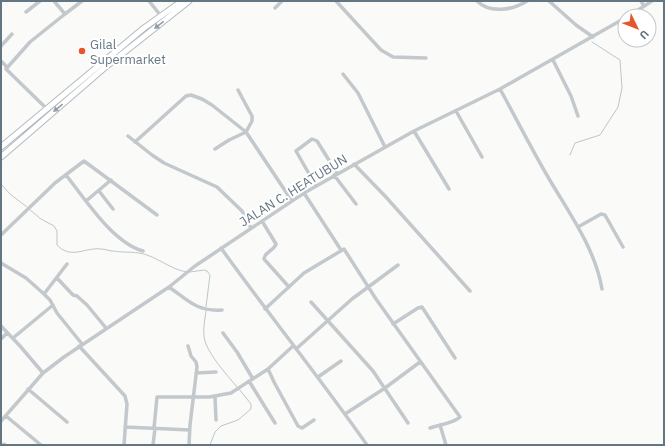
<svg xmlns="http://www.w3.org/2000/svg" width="665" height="446" font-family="'IBM Plex Sans',sans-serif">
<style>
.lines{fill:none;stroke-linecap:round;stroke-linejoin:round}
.stream{stroke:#bbc7cb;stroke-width:1}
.secondary-casing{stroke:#b3babf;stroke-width:7}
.minor{stroke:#c3c8cc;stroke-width:3.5}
.secondary{stroke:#fff;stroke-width:5}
.oneway{fill:#939fa8}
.poi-dot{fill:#e4572e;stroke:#fff;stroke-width:1.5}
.labels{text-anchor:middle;stroke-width:4;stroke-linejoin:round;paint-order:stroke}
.poi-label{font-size:13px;fill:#657683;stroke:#fff;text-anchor:start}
.street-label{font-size:13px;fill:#657683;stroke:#fff}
</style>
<rect width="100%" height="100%" fill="#fafaf8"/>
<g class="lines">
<path class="stream" d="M570,155L575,143L600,135L618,107L622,88L620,60L592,42
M1,184L10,194L27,207
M29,209L41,219L54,226L57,231V245C71,260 85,247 101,249C105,249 109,251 113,251C125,253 136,251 147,255C161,260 173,270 187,272
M190,272L204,270L207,271L210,275L206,307
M206,311C205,319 203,328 204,336C205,351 227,375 237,387
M210,445L215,432L221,426L238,420L251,409V404L239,389"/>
<g class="secondary-casing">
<path id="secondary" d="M1,147L144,28L182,1
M1,157L103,69L189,1"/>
</g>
<path class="minor" d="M149,1L161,16
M336,1L381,50L393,57L426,58
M477,1C490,14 513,10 527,1
M549,1L576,25L593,37
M641,1L644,6
M275,8L282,1
M26,12L40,1
M65,14L82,1
M629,16L652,1
M1,46L12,34
M553,60L571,96L578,116
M1,61L7,67
M343,74L358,93L385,147
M500,89C516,118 531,148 548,177C569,213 595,248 602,289
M47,109L6,69L30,42L65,14L54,1
M456,111L482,157
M414,131L449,189
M128,136L152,155L164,163L217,187L242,211L251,228
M135,142L186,96L191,95L202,99L212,105L246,132L292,201
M215,149L229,140L246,132L252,121V116L238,90
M354,164L385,196L470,291
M66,175C85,199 113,243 143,251
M334,175L356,204
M316,186L296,151L312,139L317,141L337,173
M99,191L113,209
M304,193L341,250
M86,201L111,180
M262,221L276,244C274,251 265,251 264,259L289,287
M578,227L601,214L605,215L623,247
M1,235L55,183L84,161L157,215
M221,248C269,315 320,378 367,445
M1,263L26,278L44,294L50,300L57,313L82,344
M57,278L73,295L77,296L87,305L106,328
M169,287C188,300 197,312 222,310
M44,294L67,264
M311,302L373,371L408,423
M265,309L304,273L344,249L376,299L460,417C454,423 439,425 430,428
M393,324L418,308L422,307L455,358
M1,326L20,346L43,373
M223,333L237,352L253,379
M13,338L53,305
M1,339L7,333
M79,346L125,396L127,404L124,445
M188,346L191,356L196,362L197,367L190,425L189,445
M296,349L352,299L398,265
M268,369L274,382L298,426L302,428L314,420
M196,373L216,372
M318,377L341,361
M249,381L275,423
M28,389L67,422
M215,397L216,420
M345,414L385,388L420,362
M6,416L41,445
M1,421L43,373L64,357L169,287L195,266L304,193L414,131L500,89L625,18
M440,425L446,445
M125,427L190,430
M154,428L157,397H209L231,393L268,369L293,346
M4,444L5,445
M153,445L155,428"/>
<use href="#secondary" class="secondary"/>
</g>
<defs><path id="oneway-solid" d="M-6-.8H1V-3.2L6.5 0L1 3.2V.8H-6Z"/></defs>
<g class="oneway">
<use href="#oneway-solid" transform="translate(159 25) rotate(142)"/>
<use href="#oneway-solid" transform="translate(58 108) rotate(141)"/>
</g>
<circle class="poi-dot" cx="82" cy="51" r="4"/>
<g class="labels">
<g class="poi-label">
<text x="90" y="49">Gilal<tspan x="90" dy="15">Supermarket</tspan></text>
</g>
<g class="street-label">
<text transform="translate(293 190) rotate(-32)" y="5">JALAN C. HEATUBUN</text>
</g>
</g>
<rect width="665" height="446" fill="none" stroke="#657683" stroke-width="4"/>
<g transform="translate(637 28) rotate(133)"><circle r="19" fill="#ffffff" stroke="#c1c8cd"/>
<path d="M0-3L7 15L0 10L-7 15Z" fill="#e4572e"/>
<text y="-6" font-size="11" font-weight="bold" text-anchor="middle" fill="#657683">U</text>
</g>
</svg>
